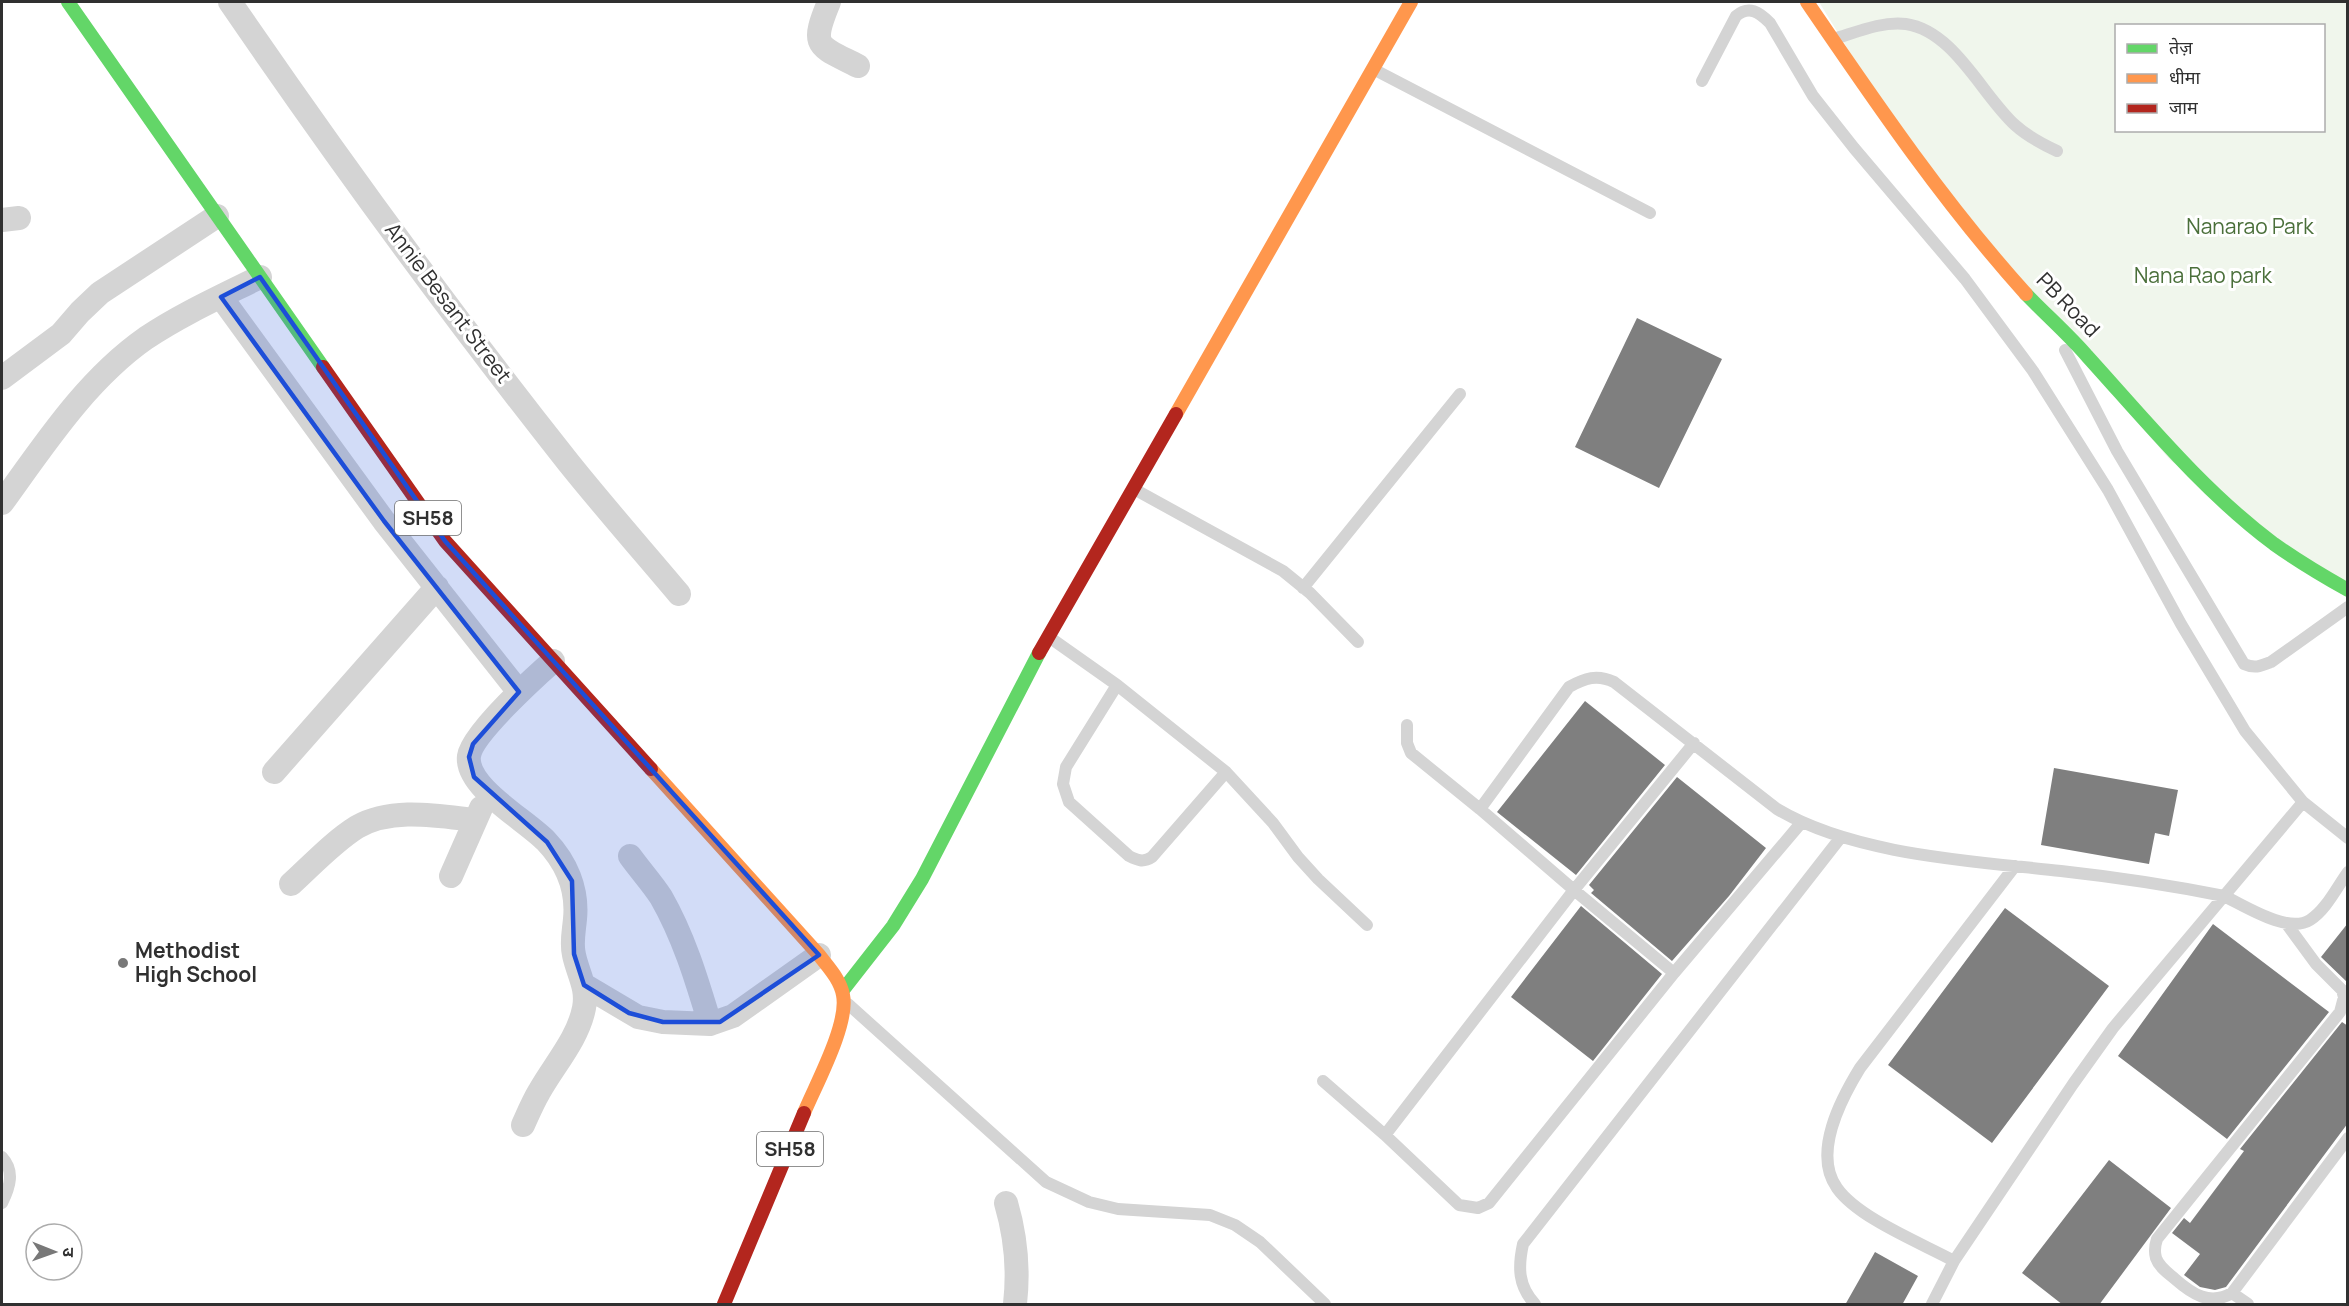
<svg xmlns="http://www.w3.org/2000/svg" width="2349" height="1306" font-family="Manrope,'Noto Sans Devanagari',sans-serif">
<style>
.green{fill:#f0f6ec;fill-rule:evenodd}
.building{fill:#7f7f7f}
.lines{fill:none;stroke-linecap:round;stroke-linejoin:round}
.lane{stroke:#d4d4d4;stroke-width:12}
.street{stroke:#d4d4d4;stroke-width:24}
.fast{stroke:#63d668;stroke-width:14}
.slow{stroke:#ff974d;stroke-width:14}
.jam{stroke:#b3261e;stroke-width:14}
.marked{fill:#1d4ed8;fill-opacity:0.2;stroke:#1d4ed8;stroke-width:4.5;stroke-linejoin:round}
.poi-dot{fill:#787878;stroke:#fff;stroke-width:2}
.labels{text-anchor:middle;stroke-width:6;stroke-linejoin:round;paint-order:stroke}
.shield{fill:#fff;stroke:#6e6e6e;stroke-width:1.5}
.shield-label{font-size:20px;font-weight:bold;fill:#303030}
.park-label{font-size:21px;fill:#4a6f3a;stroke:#fff}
.street-label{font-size:21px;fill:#303030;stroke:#fff}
.poi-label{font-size:21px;font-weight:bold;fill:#303030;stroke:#fff;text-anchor:start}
</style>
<rect width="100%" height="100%" fill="#fff"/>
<path class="green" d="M1819,2H2347V593L2170,460L1921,168ZM2116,26H2324V130H2116Z"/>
<path class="building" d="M1637,318L1722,359L1659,488L1575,447Z
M1585,701L1665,765L1576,875L1497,812Z
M2054,768L2178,790L2169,836L2155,833L2149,864L2041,845Z
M1677,777L1766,848L1729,896L1672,961L1591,893L1594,890L1589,885Z
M1581,906L1662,974L1593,1061L1511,997Z
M2005,908L2109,986L1992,1143L1888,1065Z
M2348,923V983L2321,957Z
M2213,924L2329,1012L2227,1139L2118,1056Z
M2342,1022L2348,1026V1123L2226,1287L2215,1290L2200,1287L2184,1275L2200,1254L2172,1233L2184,1218L2190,1223L2244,1151L2240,1149Z
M2109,1160L2171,1208L2099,1305H2063L2022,1273Z
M1875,1252L1918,1276L1902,1305H1845Z"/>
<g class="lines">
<path class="lane" d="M1834,39C1857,32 1882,21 1906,24C1954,31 1982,95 2015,125C2027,136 2042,144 2057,151
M1375,70L1650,213
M1702,81L1736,16C1749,5 1759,12 1770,23L1813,96L1854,148L1965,279L2033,371L2108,490L2181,624L2245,731L2303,802L2224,896C2169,885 2115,877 2061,871C1972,861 1854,855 1777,809L1614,682C1597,674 1585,678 1569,687L1480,809L1574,890L1674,973L1801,823
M2065,350L2117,451L2244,664C2255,669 2261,666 2271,662L2348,607
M1134,489L1283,571L1310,593L1358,642
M1303,588L1460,394
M1049,637L1117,685L1226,772L1273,823L1298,857L1318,879L1367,925
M1117,685L1066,767L1063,784L1069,802L1129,856C1137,860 1143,863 1152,857L1226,772
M1407,725V743L1411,753L1480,809
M2303,802L2348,838
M2286,923L2316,964L2342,990L2344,997L2340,1012L2157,1239C2155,1245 2154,1251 2156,1258C2159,1267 2168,1273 2175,1279C2192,1294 2210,1306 2232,1293L2348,1138
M848,1004L1046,1182L1089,1202L1118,1209L1210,1215L1235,1225L1260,1242L1325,1304
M1323,1081L1385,1135L1574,890L1694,743
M1385,1135L1459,1205L1478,1208L1489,1203L1674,973
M2,1157C15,1171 10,1187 2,1203
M1954,1261C1921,1243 1858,1218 1837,1188C1812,1153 1841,1099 1860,1068L2015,866
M2232,1293L2248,1304
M1535,1304C1518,1286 1518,1267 1523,1244L1841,837
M1932,1304L1954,1261L2073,1084L2113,1028L2224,896C2245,906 2288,934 2310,920C2326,910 2337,887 2348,872"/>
<path class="street" d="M230,2C337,158 450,313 568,462C604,507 642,550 679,594
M829,2C810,48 817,45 858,66
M2,220L19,218
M221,297L384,521L519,692
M2,378L61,334L80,312L100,293L217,216
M2,503C44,445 86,380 146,338C182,314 222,296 260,277
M274,772L437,587
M630,856C640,870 652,883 661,897C684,937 697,981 710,1024
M451,876L481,808
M291,884C312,865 333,842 357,827C392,807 438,816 475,820
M584,985L638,1017L663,1022L710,1024L733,1016L819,955
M523,1125C528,1114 533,1102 539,1092C554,1065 578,1039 584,1008C588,988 578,974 574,955C571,943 574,931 575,919C578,889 566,862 546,841C526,820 465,787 469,756C472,734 535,677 553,661
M1006,1203C1016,1237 1019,1269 1015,1304"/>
<path class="fast" d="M68,2L323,367
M2026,294C2046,315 2068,334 2087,356C2146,421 2203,491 2274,544C2298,561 2323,576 2348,590
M843,990L893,926L922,879L1039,653"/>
<path class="slow" d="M1807,2C1876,103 1944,203 2026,294
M1176,414L1411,2
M651,769L819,955C828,967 840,979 843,995C849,1024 816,1084 804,1113"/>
<path class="jam" d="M323,367L445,541L651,769
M1039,653L1176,414
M724,1304L804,1113"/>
</g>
<path class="marked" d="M260,277L445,541L819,955L720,1022H663L629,1013L584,985L574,954L572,881L547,842L474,777L469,757L473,744L519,692L384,521L221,297Z"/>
<circle class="poi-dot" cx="123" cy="963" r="6"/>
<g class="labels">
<g class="shield">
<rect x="395" y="501" width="66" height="34" rx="4.5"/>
<rect x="757" y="1132" width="66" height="34" rx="4.5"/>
</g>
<g class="shield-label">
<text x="428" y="525">SH58</text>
<text x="790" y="1156">SH58</text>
</g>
<g class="park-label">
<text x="2250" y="234">Nanarao Park</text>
<text x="2203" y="283">Nana Rao park</text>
</g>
<g class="street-label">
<text transform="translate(448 303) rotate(53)" y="7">Annie Besant Street</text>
<text transform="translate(2068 305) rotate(46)" y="7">PB Road</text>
</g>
<g class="poi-label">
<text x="135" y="958">Methodist<tspan x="135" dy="24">High School</tspan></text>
</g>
</g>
<rect width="2349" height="1306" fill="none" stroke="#303030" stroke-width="6"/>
<rect x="2115" y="24" width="210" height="108" fill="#ffffff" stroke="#acacac" stroke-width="1.5"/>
<rect x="2127" y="44" width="30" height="9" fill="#63d668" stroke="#acacac" stroke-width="1.5"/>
<text x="2169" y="54" font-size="18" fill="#303030">तेज़</text>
<rect x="2127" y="74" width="30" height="9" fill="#ff974d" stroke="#acacac" stroke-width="1.5"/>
<text x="2169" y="84" font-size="18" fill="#303030">धीमा</text>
<rect x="2127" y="104" width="30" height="9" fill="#b3261e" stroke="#acacac" stroke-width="1.5"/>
<text x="2169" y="114" font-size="18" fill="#303030">जाम</text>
<g transform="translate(54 1252) rotate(91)"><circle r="28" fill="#ffffff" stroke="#acacac" stroke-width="1.5"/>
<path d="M0-4.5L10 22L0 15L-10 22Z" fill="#787878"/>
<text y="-9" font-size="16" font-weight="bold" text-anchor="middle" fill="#303030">उ</text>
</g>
</svg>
